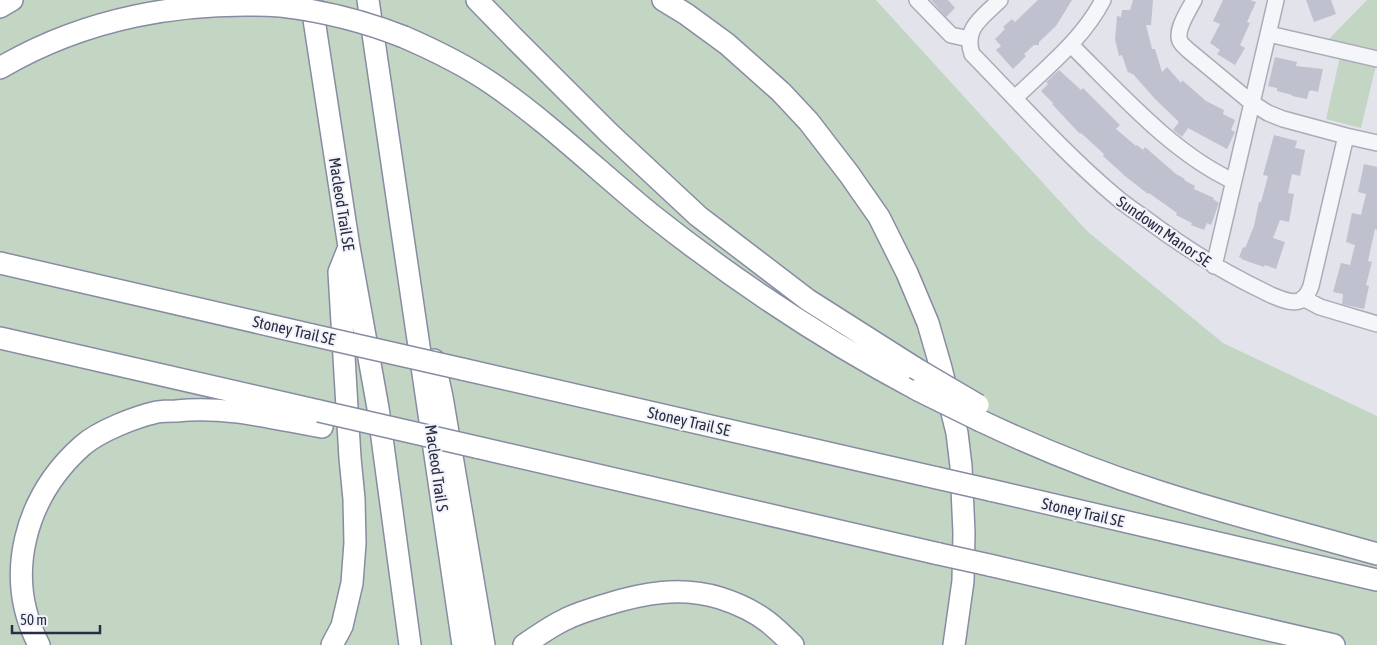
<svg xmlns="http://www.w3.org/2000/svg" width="1377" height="645" font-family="'Asap Condensed',sans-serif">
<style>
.green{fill:#c3d6c3}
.building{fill:#bfc1cf}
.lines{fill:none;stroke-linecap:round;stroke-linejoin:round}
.minor-casing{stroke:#aaacb9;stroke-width:18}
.highway-casing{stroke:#888ca3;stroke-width:24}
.minor{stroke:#f5f6f9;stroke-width:15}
.highway{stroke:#fff;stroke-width:21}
.highway-bridge-casing{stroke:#888ca3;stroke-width:24;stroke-linecap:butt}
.highway-bridge{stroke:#fff;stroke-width:21}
.labels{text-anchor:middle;stroke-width:4;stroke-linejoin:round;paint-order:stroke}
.street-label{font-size:16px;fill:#292c45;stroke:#f2f3f8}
</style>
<rect width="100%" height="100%" fill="#e2e3eb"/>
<path class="green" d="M0,0H876L978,112L1087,231L1223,343L1377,416V645H0Z
M1367,0H1377V56L1328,40Z
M1340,57L1376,65L1361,128L1326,119Z"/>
<path class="building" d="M931,0H948L955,8L946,17Z
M1038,0H1072L1056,26L1039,42V45H1034L1024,54L1026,56L1013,69L996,50L1001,46L995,39L1005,29L1003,27L1012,19L1015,22Z
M1133,0H1153L1151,25H1146L1152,49H1155L1162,72L1167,67L1181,83L1182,80L1206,101L1224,110L1223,114L1235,120L1231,130L1235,132L1227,149L1188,128L1182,137L1173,130L1179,122L1155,99L1133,74H1131L1130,72L1128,73L1122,55L1119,56L1115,39L1117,16L1121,17L1122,10H1130Z
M1223,0H1250L1256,2L1247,22L1250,23L1240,45L1245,48L1235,65L1217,54L1220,50L1210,43L1220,24L1213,21Z
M1306,0H1331L1336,14L1314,22Z
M1275,57L1297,62L1296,66L1323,69L1318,92L1311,90V91H1309L1307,99L1292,96V95L1277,91V88L1268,86Z
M1059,70L1081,90L1083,88L1120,125L1116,129L1136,146L1137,145L1143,150L1145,147L1176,174L1185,179L1184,180L1195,186L1194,189L1214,198L1213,199L1219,203L1211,225L1207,223L1204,230L1191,225L1192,223L1176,215L1177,213L1149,193L1148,194L1125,176L1103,156L1104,154L1081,133L1080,134L1052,104L1053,103L1041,91L1048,84L1046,82Z
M1274,135L1297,141L1295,148L1305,150L1300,176L1292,174L1288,193L1294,194L1289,222L1280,220L1273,238L1285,242L1276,269L1265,265L1264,267L1241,259L1242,258L1239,257L1243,247L1245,248L1246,246L1254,226L1259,202H1261L1268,176L1263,175Z
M1364,164L1377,167V230L1375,229L1368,261L1372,262L1366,285L1369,286L1364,309L1342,304L1343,294L1333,292L1341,263L1350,265L1355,245L1346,242L1352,213L1361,215L1366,194L1358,192Z"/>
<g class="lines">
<g class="minor-casing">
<path id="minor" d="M917,0L951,35L969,39
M1000,0C983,17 963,28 972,54C1019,102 1064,153 1115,196C1123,203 1133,210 1142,216C1175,241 1210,264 1247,283C1255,287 1263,291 1271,295C1288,302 1303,309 1311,286L1346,136
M1194,0C1189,10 1175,30 1180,41C1181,44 1186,48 1188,50L1252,103L1268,113L1283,119L1346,136L1377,143
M1269,34L1377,59
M1071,45C1120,93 1171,152 1233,181
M1015,98C1046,68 1083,39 1103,0
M1214,266L1276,0
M1303,298L1320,307L1377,324"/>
</g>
<g class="highway-casing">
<path id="highway" d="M311,0L349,247L378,408L410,645
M368,0L463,645
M477,0L514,38L610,134L698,216L808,300L915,368
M663,0L686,14L727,44L781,92L809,122L849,174L879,217L907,273L928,323L941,368L957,433L961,466L964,533L963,581L954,645
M0,7L12,0
M404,37C434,50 463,64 491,83C548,122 598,171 652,215C735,281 824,340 918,390
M0,68C85,18 183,0 281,6
M0,263L312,335
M0,338L319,411
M434,360L442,397L484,645
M462,369L937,478
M981,421C1038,448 1097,472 1157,491C1230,515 1304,533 1377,554
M476,447L939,554
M990,490L1377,580
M989,565L1334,645
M39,645C3,576 25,497 82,446C99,431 135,417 157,412C163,411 170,411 176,411C228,406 271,418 322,427
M332,645L342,626L352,583L355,543L354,499L350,458L339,272L347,252
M524,645C537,636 551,626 566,619C578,613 592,609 605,605C643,593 681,586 720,598C736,603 755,612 768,622C777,629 785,637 793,645"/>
</g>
<use href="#minor" class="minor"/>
<use href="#highway" class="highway"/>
<g class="highway-bridge-casing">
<path id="highway-bridge" d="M281,6C323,11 364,21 404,37
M312,335L462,369
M915,368L978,405
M918,390L981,421
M319,411L476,447
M937,478L990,490
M939,554L989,565"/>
</g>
<use href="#highway-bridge" class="highway-bridge"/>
</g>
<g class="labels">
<g class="street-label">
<text transform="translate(342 204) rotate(81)" y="6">Macleod Trail SE</text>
<text transform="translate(1164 231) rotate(35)" y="6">Sundown Manor SE</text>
<text transform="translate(294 330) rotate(13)" y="6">Stoney Trail SE</text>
<text transform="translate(689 421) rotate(13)" y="6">Stoney Trail SE</text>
<text transform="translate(437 468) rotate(82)" y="6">Macleod Trail S</text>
<text transform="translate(1083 512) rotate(13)" y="6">Stoney Trail SE</text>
</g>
</g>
<path d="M12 625v8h88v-8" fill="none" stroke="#292c45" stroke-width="2.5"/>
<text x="20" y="625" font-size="15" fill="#292c45" stroke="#f2f3f8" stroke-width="4" paint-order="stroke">50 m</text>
</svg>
